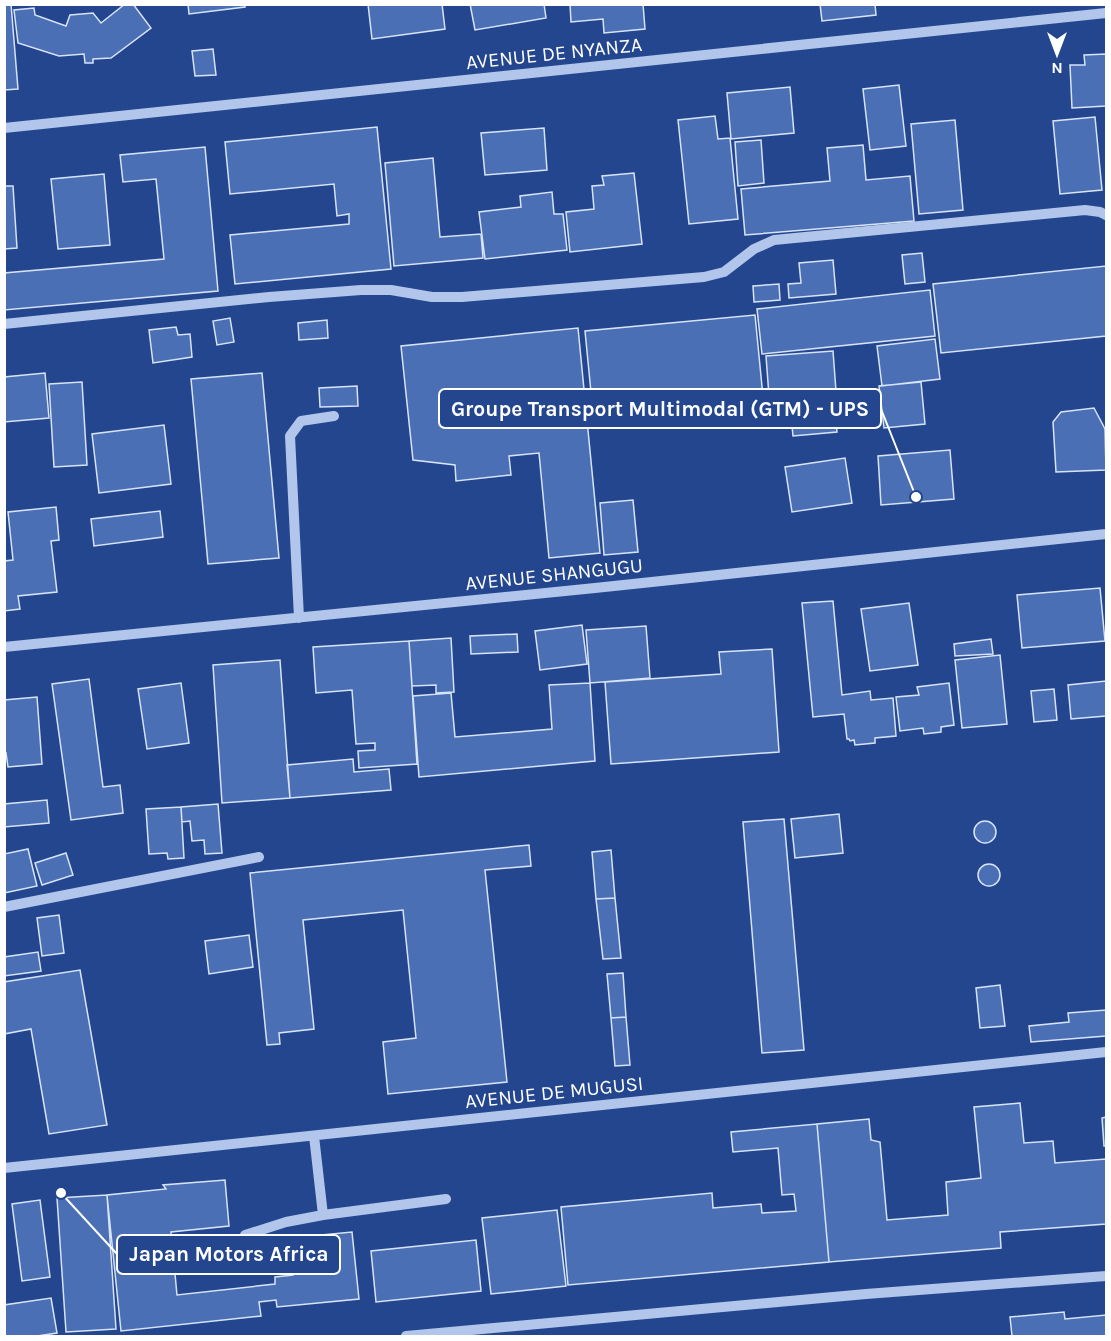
<svg xmlns="http://www.w3.org/2000/svg" width="1111" height="1341" font-family="Karla,sans-serif">
<style>
.building{fill:#4b6fb4;stroke:#d7e3f8;stroke-width:1.5}
.lines{fill:none;stroke-linecap:round;stroke-linejoin:round}
.minor{stroke:#b2c6eb;stroke-width:10}
.labels{text-anchor:middle;stroke-width:4.5;stroke-linejoin:round;paint-order:stroke}
.street-label{font-size:20px;fill:#fff;stroke:#23468e}
.leader{fill:none;stroke:#fff;stroke-width:2}
.callout-dot{fill:#fff;stroke:#23468e;stroke-width:2}
.callout{fill:#23468e;stroke:#fff;stroke-width:2}
.callout-label{font-size:21px;text-anchor:middle;font-weight:bold;fill:#fff}
</style>
<rect width="100%" height="100%" fill="#23468e"/>
<path class="building" d="M4,4H11L18,89L4,90Z
M125,4H133L151,28L111,58L93,59V63H85L84,54L59,56L18,43L14,10L34,8L35,15L66,26L70,15L93,13L101,23Z
M188,4H245V7L189,14Z
M368,4H442L445,29L372,39Z
M470,4H544L546,18L475,30Z
M570,4H643L645,29L604,33L603,19L571,22Z
M820,4H875L876,15L822,21Z
M213,49L216,75L195,76L192,51Z
M1106,54V106L1072,108L1070,65H1085L1084,55Z
M899,85L906,146L870,150L863,89Z
M790,87L794,133L731,139L727,93Z
M715,116L718,139L730,138L738,219L689,224L678,120Z
M1095,117L1102,190L1060,194L1053,121Z
M955,120L963,210L919,214L911,124Z
M377,127L391,269L235,284L230,235L349,224V214L337,216L334,184L230,194L225,142Z
M544,128L547,170L485,175L481,133Z
M761,140L764,183L738,186L735,142Z
M863,145L866,180L910,176L914,221L745,235L741,189L830,181L827,148Z
M205,147L218,291L4,310V273L164,259L156,179L123,182L120,155Z
M433,158L440,237L481,234L483,258L394,266L385,163Z
M634,173L642,244L570,252L566,212L594,209L592,186L604,185L602,176Z
M104,174L110,245L58,249L51,179Z
M4,186H13L17,248L4,249Z
M552,192L554,214H563L567,250L485,259L479,212L521,207L520,196Z
M922,253L925,282L905,284L902,255Z
M833,260L836,294L789,298L788,284L801,283L799,263Z
M1106,266V336L941,353L933,284Z
M779,284L780,300L754,302L753,286Z
M930,290L935,336L762,354L757,309Z
M755,315L764,407L594,423L585,331Z
M230,318L234,342L217,345L213,321Z
M327,320L328,338L299,340L298,323Z
M176,327L178,335L190,334L192,357L153,363L149,330Z
M578,328L600,553L549,558L539,453L509,456L511,475L456,481L455,465L413,460L401,346Z
M935,339L940,379L882,386L877,346Z
M833,351L836,391L769,396L766,356Z
M45,373L49,418L4,422V377Z
M262,373L279,558L208,564L191,379Z
M82,382L87,465L54,467L49,384Z
M921,382L925,424L884,428L879,386Z
M357,386L358,406L320,407L319,388Z
M833,392L837,432L793,436L789,396Z
M1094,408L1105,429L1106,470L1056,472L1053,422L1061,412Z
M164,425L171,484L99,493L92,434Z
M950,450L954,499L881,505L878,456Z
M845,458L852,503L792,512L785,467Z
M633,500L638,552L604,555L600,503Z
M56,507L59,540L51,541L57,592L18,596L20,609L4,611V561L13,560L8,512Z
M160,511L163,537L94,546L91,519Z
M1100,588L1105,641L1022,648L1017,595Z
M833,601L842,695L870,691L871,700L893,698L896,736L875,738V743L855,745L854,740L850,741L849,739H847L844,714L813,717L802,603Z
M909,603L918,665L870,671L861,609Z
M582,625L587,664L540,670L535,631Z
M646,626L650,678L590,683L586,630Z
M517,634L518,652L471,654L470,636Z
M451,638L454,692L436,693V685L412,686L409,641Z
M991,639L993,654L955,656L954,644Z
M409,641L417,764L359,768L358,751L375,750V743L356,744L352,690L316,693L313,647Z
M772,649L779,752L611,764L605,682L721,674L719,652Z
M1000,655L1007,724L962,728L955,660Z
M280,660L290,798L222,803L213,665Z
M89,679L103,787L120,785L123,813L71,820L52,684Z
M1106,681V716L1071,719L1068,685Z
M181,683L189,743L147,749L138,689Z
M590,683L595,761L419,777L413,696L451,693L455,737L552,729L549,685Z
M949,683L954,725L941,727V732L924,734L923,728L900,731L896,697L919,695L917,687Z
M1054,689L1057,720L1034,722L1031,691Z
M37,697L42,764L8,767L6,753L4,754V700Z
M353,759L354,772L389,769L391,790L290,798L287,765Z
M47,800L49,823L4,827V804Z
M218,804L222,853L205,854L204,840L192,841L190,821L182,822L181,807Z
M181,807L184,858L168,859L167,853L149,854L146,809Z
M839,814L843,853L795,858L791,819Z
M784,819L804,1050L762,1053L743,822Z
M974 832a11 11 0 1 1 22 0a11 11 0 1 1-22 0Z
M529,845L531,866L485,870L507,1082L388,1094L383,1042L416,1038L403,910L303,920L314,1029L279,1033L280,1044L267,1045L250,873Z
M28,849L37,886L4,893V854Z
M611,850L615,898L596,899L592,852Z
M66,853L73,875L42,885L35,863Z
M978 875a11 11 0 1 1 22 0a11 11 0 1 1-22 0Z
M615,898L621,958L603,959L596,899Z
M59,915L64,953L42,956L37,918Z
M249,935L253,967L209,974L205,941Z
M38,952L41,971L4,976V957Z
M80,970L107,1125L49,1134L31,1029L4,1034V982Z
M623,973L626,1017L611,1018L607,974Z
M1000,985L1005,1026L980,1028L976,988Z
M1106,1010V1036L1031,1042L1029,1026L1069,1022L1068,1013Z
M626,1017L630,1065L615,1066L611,1018Z
M1020,1103L1024,1143L1053,1141L1055,1163L1106,1159V1224L1000,1232L1001,1248L829,1262L817,1124L869,1119L871,1140L880,1142L887,1220L948,1215L946,1182L981,1178L974,1107Z
M1106,1117V1146H1104L1102,1118Z
M817,1124L829,1262L568,1285L561,1207L712,1193L713,1208L761,1204L762,1213L796,1211L794,1194L782,1195L778,1148L733,1152L731,1132Z
M225,1180L229,1226L171,1232L177,1295L275,1284V1277L293,1275L290,1238L352,1232L359,1299L277,1307L276,1300L259,1302L261,1316L121,1331L107,1195L166,1189L163,1185Z
M107,1195L116,1329L66,1332L57,1198Z
M40,1200L50,1277L22,1281L12,1204Z
M557,1210L566,1286L491,1294L482,1218Z
M476,1240L481,1291L376,1302L371,1251Z
M51,1298L57,1333L37,1336H4V1305Z
M1064,1312L1065,1319L1106,1315V1336H1012L1010,1317Z"/>
<g class="lines">
<path class="minor" d="M4,128L1106,13
M4,324L269,297L361,290H391L432,297H462L704,277L724,272L754,249L774,240L1085,210L1100,212L1106,215
M299,618L290,436L301,421L334,416
M4,647L595,588L1106,534
M4,907L259,857
M314,1136L323,1215
M4,1168L1106,1052
M245,1235L286,1222L323,1215L446,1199
M406,1336L866,1294L1106,1276"/>
</g>
<g class="labels">
<g class="street-label">
<text transform="translate(554 53) rotate(-6)" y="7">AVENUE DE NYANZA</text>
<text transform="translate(554 574) rotate(-6)" y="7">AVENUE SHANGUGU</text>
<text transform="translate(554 1092) rotate(-6)" y="7">AVENUE DE MUGUSI</text>
</g>
</g>
<path class="leader" d="M916 497L881 409M61 1193L117 1254"/>
<g class="callout-dot">
<circle cx="916" cy="497" r="6"/>
<circle cx="61" cy="1193" r="6"/>
</g>
<g class="callout">
<rect x="439" y="389" width="442" height="39" rx="6"/>
<rect x="117" y="1235" width="223" height="39" rx="6"/>
</g>
<g class="callout-label">
<text x="660" y="416">Groupe Transport Multimodal (GTM) - UPS</text>
<text x="229" y="1261">Japan Motors Africa</text>
</g>
<rect width="1111" height="1341" fill="none" stroke="#ffffff" stroke-width="12"/>
<g transform="translate(1057 54) rotate(180)" stroke="#23468e" stroke-width="4.5" paint-order="stroke">
<path d="M0-4.5L10 22L0 15L-10 22Z" fill="#ffffff"/>
<text y="-9" font-size="16" font-weight="bold" text-anchor="middle" fill="#ffffff">N</text>
</g>
</svg>
